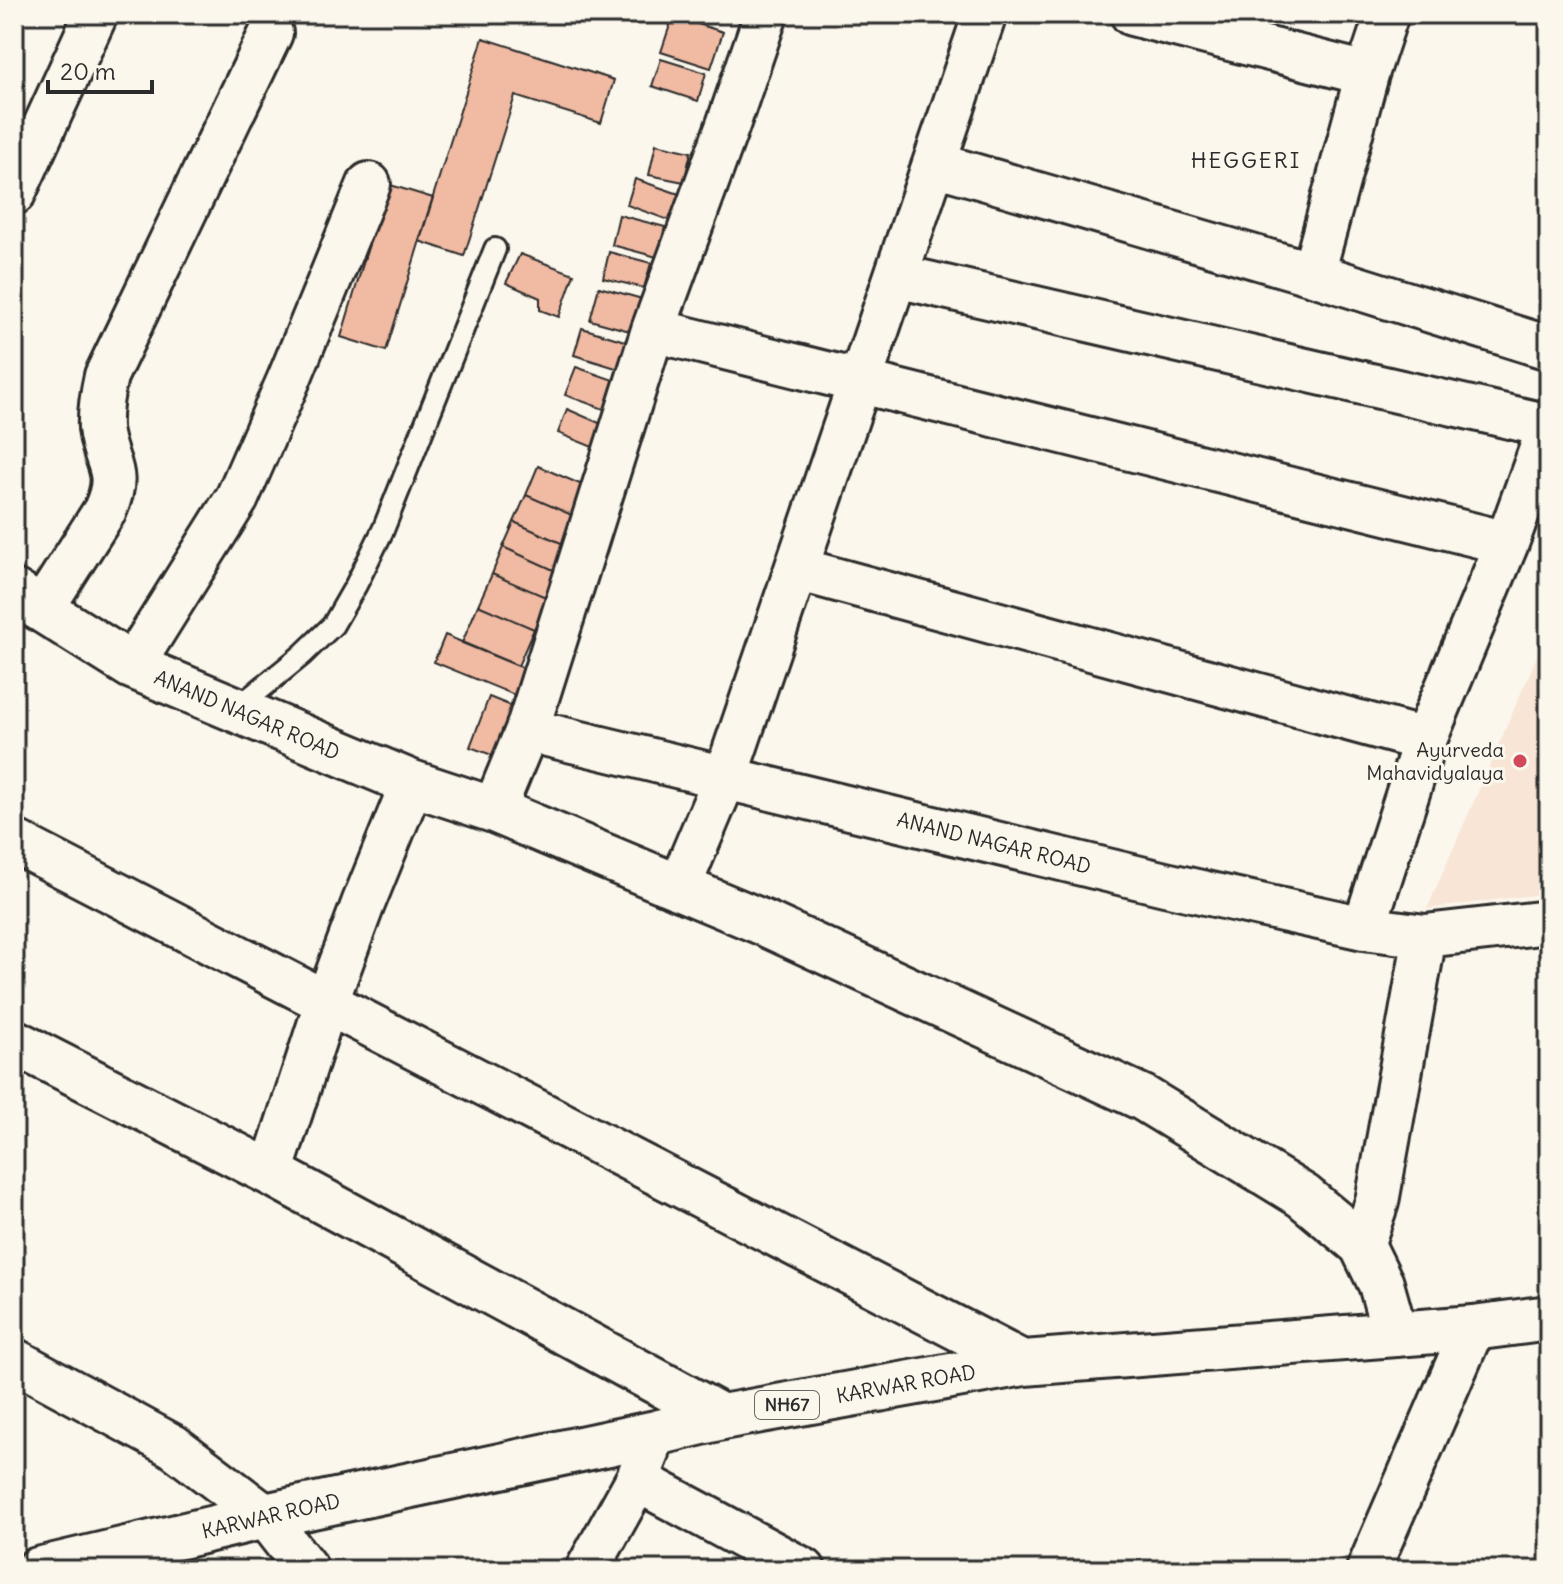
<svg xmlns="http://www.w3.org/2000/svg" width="1563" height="1584" font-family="Delius,sans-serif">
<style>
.built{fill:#f8e5d6}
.building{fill:#f0baa3;stroke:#2b2b2b;stroke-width:2}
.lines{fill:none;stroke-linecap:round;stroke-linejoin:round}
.service-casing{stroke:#2b2b2b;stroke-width:26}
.minor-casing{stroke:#2b2b2b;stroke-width:48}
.tertiary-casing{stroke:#2b2b2b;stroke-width:50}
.trunk-casing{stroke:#2b2b2b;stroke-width:50}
.service{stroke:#fbf7ec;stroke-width:20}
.minor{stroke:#fbf7ec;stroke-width:42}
.tertiary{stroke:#fbf7ec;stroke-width:44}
.trunk{stroke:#fbf7ec;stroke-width:44}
.poi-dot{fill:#d1495b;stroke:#fbf7ec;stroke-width:3}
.labels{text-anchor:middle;stroke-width:6;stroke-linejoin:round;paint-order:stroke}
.shield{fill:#fbf7ec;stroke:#696865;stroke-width:2}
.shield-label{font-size:18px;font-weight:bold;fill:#2b2b2b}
.street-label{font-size:20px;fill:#2b2b2b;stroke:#fbf7ec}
.poi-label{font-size:20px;fill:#2b2b2b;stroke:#fbf7ec;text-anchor:end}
.neighbourhood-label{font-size:22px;letter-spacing:2px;fill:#2b2b2b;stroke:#fbf7ec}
</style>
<rect width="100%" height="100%" fill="#fbf7ec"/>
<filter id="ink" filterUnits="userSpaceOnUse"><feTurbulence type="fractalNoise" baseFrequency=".0125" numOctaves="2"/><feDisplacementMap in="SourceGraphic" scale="16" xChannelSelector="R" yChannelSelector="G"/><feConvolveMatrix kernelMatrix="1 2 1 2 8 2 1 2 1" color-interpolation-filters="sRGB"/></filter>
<g filter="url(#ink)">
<path class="built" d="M1549,629V893L1427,909Z"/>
<path class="building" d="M673,16L723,32L711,68L661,52Z
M483,38L614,80L601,123L515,96L464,256L419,241Z
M661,59L706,73L698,101L652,86Z
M656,144L691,152L684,182L649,175Z
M635,179L679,194L671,221L627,205Z
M387,184L433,198L386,351L341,337Z
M619,215L665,227L657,257L612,245Z
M609,252L651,263L644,288L603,278Z
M520,254L574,274L559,317L540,310V298L506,283Z
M599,287L646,300L637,333L590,320Z
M582,328L628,342L619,369L574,355Z
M576,367L622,383L612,412L565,395Z
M567,409L604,425L595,448L558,433Z
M538,466L594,490L581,519L526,495Z
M526,495L581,519L570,547L514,522Z
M514,522L570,547L558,572L503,547Z
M503,547L558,572L548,598L492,574Z
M492,574L548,598L534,629L478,605Z
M478,605L534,629L518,666L462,643Z
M445,635L533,672L522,698L434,662Z
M489,697L519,709L500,758L470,747Z"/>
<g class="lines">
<g class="service-casing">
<path id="service" d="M235,710L302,655L333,625L356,585L383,530L495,249"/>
</g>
<g class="minor-casing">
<path id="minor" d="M1132,14L1367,74L1313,274
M1367,74L1387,14
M935,164L1313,274L1549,348
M14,193L96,14
M897,276L1549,426
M653,330L1507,543
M797,569L1425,740
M42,609L105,510C123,469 104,465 100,428C99,410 102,394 106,376L271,33
M132,666L237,498L289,379L369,184
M527,730L653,330L728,125L766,14
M494,810L527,730L1165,884L1364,928L1425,936L1549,922
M14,841L1024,1363
M679,887L725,778L985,14
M1364,928L1425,740L1507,543L1549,427
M271,1173L327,1001L363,904L412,783
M1362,1245L1377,1202L1425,936
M14,1360L173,1446L265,1516L307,1570
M637,1480L804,1570
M587,1570L637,1480L648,1453
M1368,1570L1473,1328"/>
</g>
<g class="tertiary-casing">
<path id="tertiary" d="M14,592L132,666L412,783L494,810L764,923L1143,1098L1303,1196L1362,1245L1381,1284L1395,1334
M14,1042L271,1173L722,1417"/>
</g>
<g class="trunk-casing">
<path id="trunk" d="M38,1570L265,1516L656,1433L722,1417L1024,1363L1473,1328L1549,1318"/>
</g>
<use href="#service" class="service"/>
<use href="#minor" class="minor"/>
<use href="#tertiary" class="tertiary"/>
<use href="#trunk" class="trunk"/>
</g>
</g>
<circle class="poi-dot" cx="1520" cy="761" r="8"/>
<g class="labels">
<rect class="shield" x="755" y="1391" width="64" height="28" rx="6"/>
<g class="shield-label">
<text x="787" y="1411">NH67</text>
</g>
<g class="street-label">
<text transform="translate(247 715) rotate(23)" y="7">ANAND NAGAR ROAD</text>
<text transform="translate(994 843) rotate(14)" y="7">ANAND NAGAR ROAD</text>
<text transform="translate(906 1384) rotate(-10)" y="7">KARWAR ROAD</text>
<text transform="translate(271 1516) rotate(-13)" y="7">KARWAR ROAD</text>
</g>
<g class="poi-label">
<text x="1504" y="757">Ayurveda<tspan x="1504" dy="23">Mahavidyalaya</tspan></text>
</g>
<g class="neighbourhood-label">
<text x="1246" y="168">HEGGERI</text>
</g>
</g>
<rect width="1563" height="1584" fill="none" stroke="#fbf7ec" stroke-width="48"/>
<rect x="24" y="24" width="1515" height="1536" fill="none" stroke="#2b2b2b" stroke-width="3" filter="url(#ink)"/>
<path d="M48 80v12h104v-12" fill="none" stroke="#2b2b2b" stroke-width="4"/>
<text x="60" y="80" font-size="24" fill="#2b2b2b" stroke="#fbf7ec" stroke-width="6" paint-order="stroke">20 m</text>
</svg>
